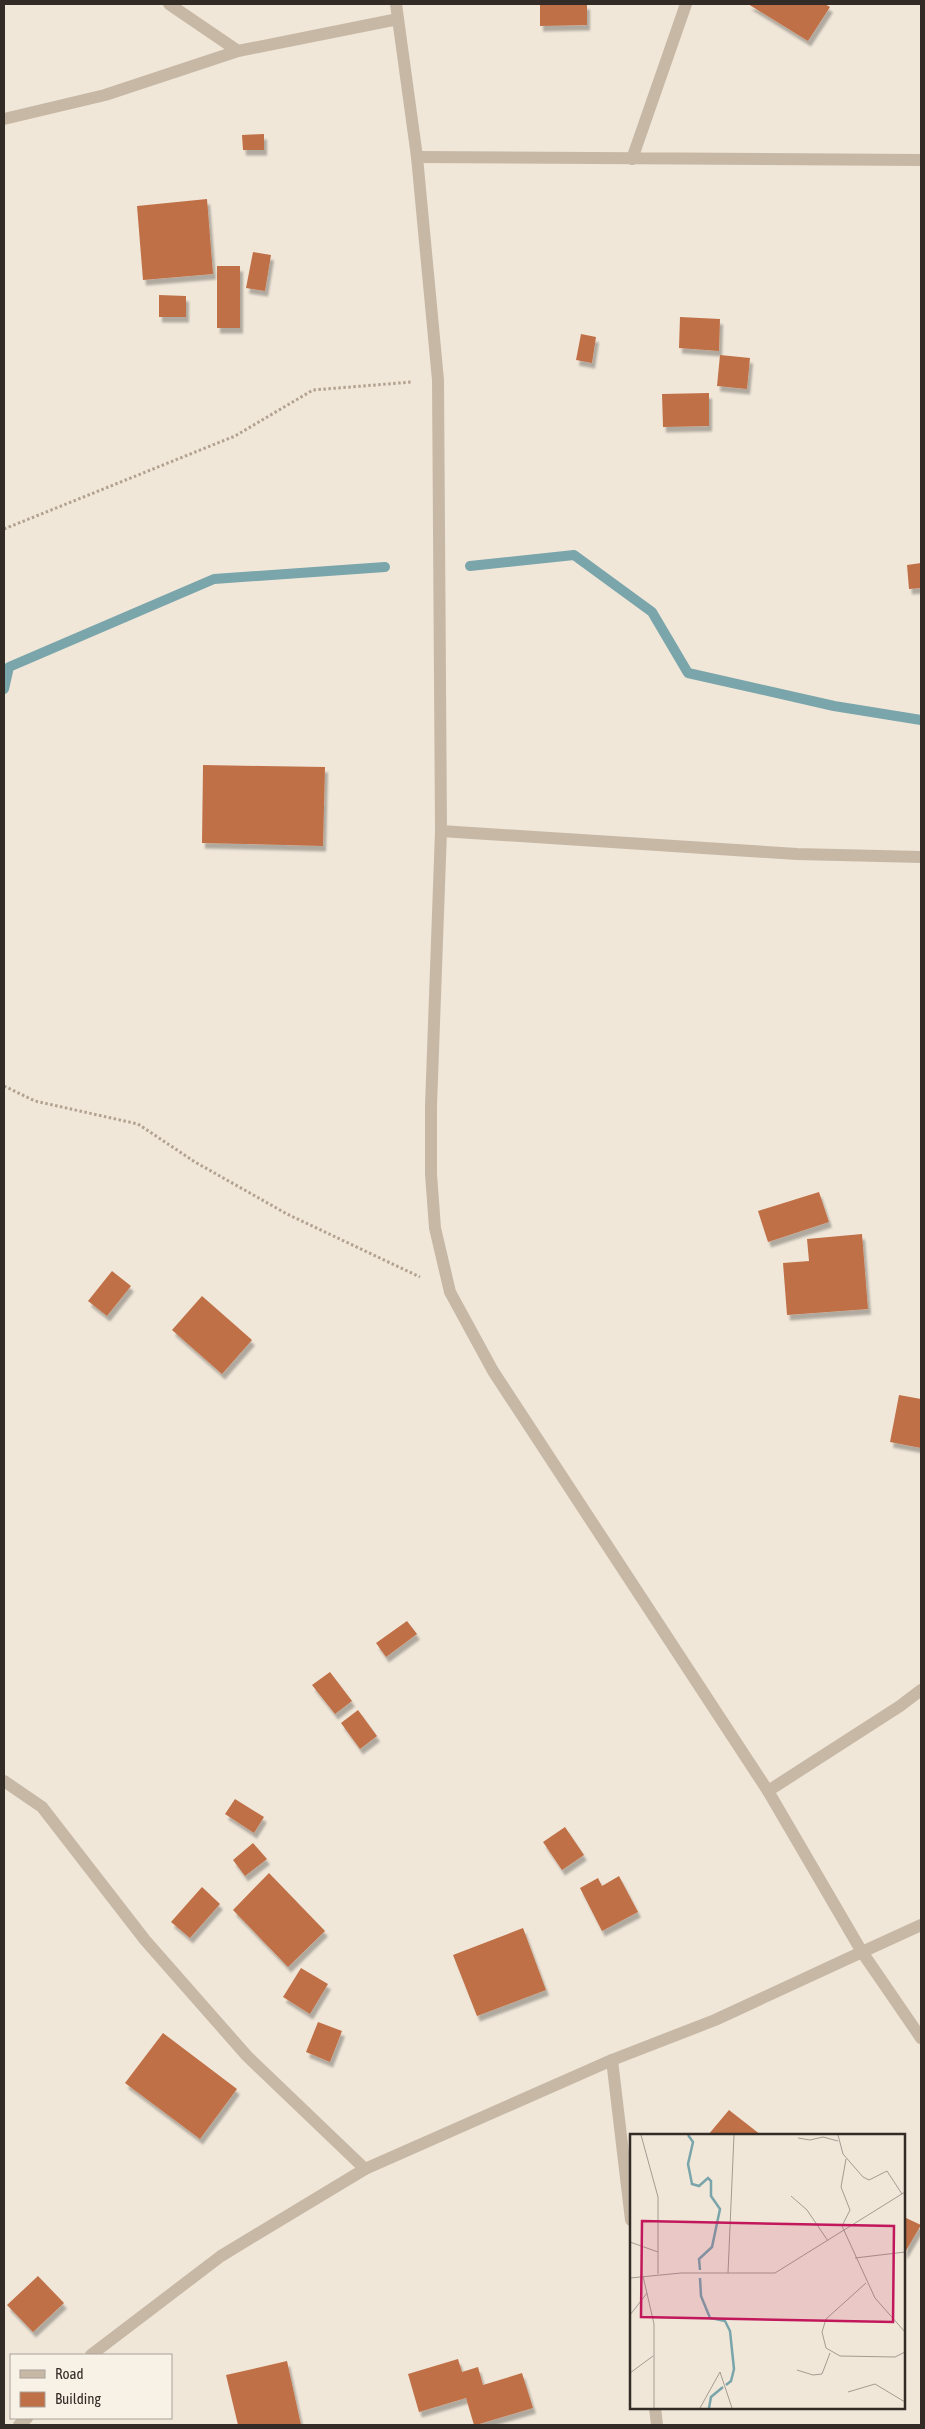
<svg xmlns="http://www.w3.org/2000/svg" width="925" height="2429" font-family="'Asap Condensed',sans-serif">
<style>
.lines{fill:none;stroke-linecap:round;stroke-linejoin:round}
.stream{stroke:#7aa5ab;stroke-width:10}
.building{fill:#c07047;filter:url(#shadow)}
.path{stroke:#b3a290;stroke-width:3;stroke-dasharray:2.5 2.5;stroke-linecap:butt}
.service{stroke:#c7b8a6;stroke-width:12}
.minor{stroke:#c7b8a6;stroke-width:12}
.tertiary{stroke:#c7b8a6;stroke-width:12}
.inset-river{fill:none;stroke:#7aa5ab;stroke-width:2.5}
.inset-road{fill:none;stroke:#a49c91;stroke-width:1}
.view{fill:#c2185b;fill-opacity:0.15;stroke:#c2185b;stroke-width:2.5}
.inset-edge{fill:none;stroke:#332c26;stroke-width:2.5}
</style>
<defs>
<filter id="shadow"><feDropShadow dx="3" dy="5.5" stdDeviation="1" flood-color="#0004"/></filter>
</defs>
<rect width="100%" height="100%" fill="#f0e7d9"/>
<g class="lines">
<path class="stream" d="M470,566L574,555L652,612L688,673L834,706L921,720
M4,689L9,667L214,579L385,567"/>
</g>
<path class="building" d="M540,4H587V25L540,26Z
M748,4H825L830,7L808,41Z
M264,134V150H243L242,135Z
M207,199L213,274L143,280L137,206Z
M253,252L271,255L265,291L246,288Z
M217,266H240V328H217Z
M159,295L186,296V317H159Z
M680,317L720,319L719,351L679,348Z
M581,334L596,337L592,363L576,360Z
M720,355L750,358L747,389L717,386Z
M709,393V426L663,427L662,394Z
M921,563V588L909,589L907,565Z
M203,765L325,767L323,846L202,843Z
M819,1192L829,1222L768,1242L758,1211Z
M862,1234L868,1309L787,1315L783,1263L809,1261L807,1239Z
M112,1271L131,1286L107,1316L88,1301Z
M202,1296L252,1340L222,1374L172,1330Z
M899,1395L921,1399V1448L890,1442Z
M407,1621L417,1634L386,1657L376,1643Z
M330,1672L352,1701L335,1714L312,1685Z
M358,1710L377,1736L360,1749L341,1723Z
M235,1799L264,1817L254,1833L225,1814Z
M565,1827L584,1855L562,1870L543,1842Z
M253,1843L267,1859L245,1876L233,1860Z
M269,1873L325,1931L288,1967L233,1910Z
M619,1876L638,1912L602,1931L580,1888L598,1878L602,1886Z
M202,1887L220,1904L190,1938L171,1922Z
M523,1928L546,1990L477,2016L453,1955Z
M301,1968L328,1984L310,2014L283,1997Z
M318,2022L342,2031L330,2062L306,2052Z
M163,2033L237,2089L200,2139L125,2083Z
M729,2110L761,2135H708Z
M904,2217L921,2225L904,2254Z
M38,2276L64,2303L33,2332L7,2305Z
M458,2359L462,2372L478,2367L483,2385L522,2373L533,2408L476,2425H474L466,2398L419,2412L408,2374Z
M287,2361L301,2425H238L226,2375Z"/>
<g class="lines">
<path class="path" d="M4,529L235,436L313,390L412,382
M4,1086L35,1101L138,1124L195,1162L287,1214L420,1277"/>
<path class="service" d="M768,1791L900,1706L921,1690
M862,1952L921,1925"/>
<path class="minor" d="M169,4L238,51
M4,119L105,95L238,51L398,19
M417,157L921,160
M632,159L686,4
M4,1781L42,1807L145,1940L247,2056L365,2169
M612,2060L631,2220
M655,2408L657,2425"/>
<path class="tertiary" d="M396,4L417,157L438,380L441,831L431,1106V1174L435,1228L450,1292L493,1371L768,1791L862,1952L921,2038
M441,831L797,854L921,857
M91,2355L221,2256L365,2169L612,2060L715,2020L862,1952
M19,2425L27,2418"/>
</g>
<g transform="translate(630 2134)">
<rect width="275" height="275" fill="#f0e7d9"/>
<path class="inset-river" d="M58,1L63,8L58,30L62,50L69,52L78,44L81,47V62L90,75L82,113L69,125L70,136M70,144L71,162L80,184L95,187L100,197L104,235L101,247L96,251M79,274L81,263L93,253"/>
<path class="inset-road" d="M11,1L28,63V140M208,1L213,20L233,43L239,46L257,37L272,60M168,4L180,6L193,3L208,7M216,25L211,53L220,76L212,92L245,164L275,198M161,62L177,76L198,107M0,108L28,118M225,124L275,118M98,139L104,1M13,142L24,190V274M0,144L51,139H145L275,58M236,149L196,185L192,198L196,214L210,222L265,223L275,218M0,181L17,159M167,236L183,241L192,240L200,219M90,238L102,274M0,239L23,222M218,258L245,250L275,268M70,274L90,238"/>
<path class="view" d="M12,87L264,92L263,188L11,183Z"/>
<rect width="275" height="275" class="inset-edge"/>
</g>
<rect width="925" height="2429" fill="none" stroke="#332c26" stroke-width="10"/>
<rect x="10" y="2354" width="162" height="65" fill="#f8f1e5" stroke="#a9a299"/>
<rect x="20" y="2370" width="25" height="8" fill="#c7b8a6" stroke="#a9a299"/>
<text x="55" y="2379" font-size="15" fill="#332c26">Road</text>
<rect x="20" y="2392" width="25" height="15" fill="#c07047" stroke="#a9a299"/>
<text x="55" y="2404" font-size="15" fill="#332c26">Building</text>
</svg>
